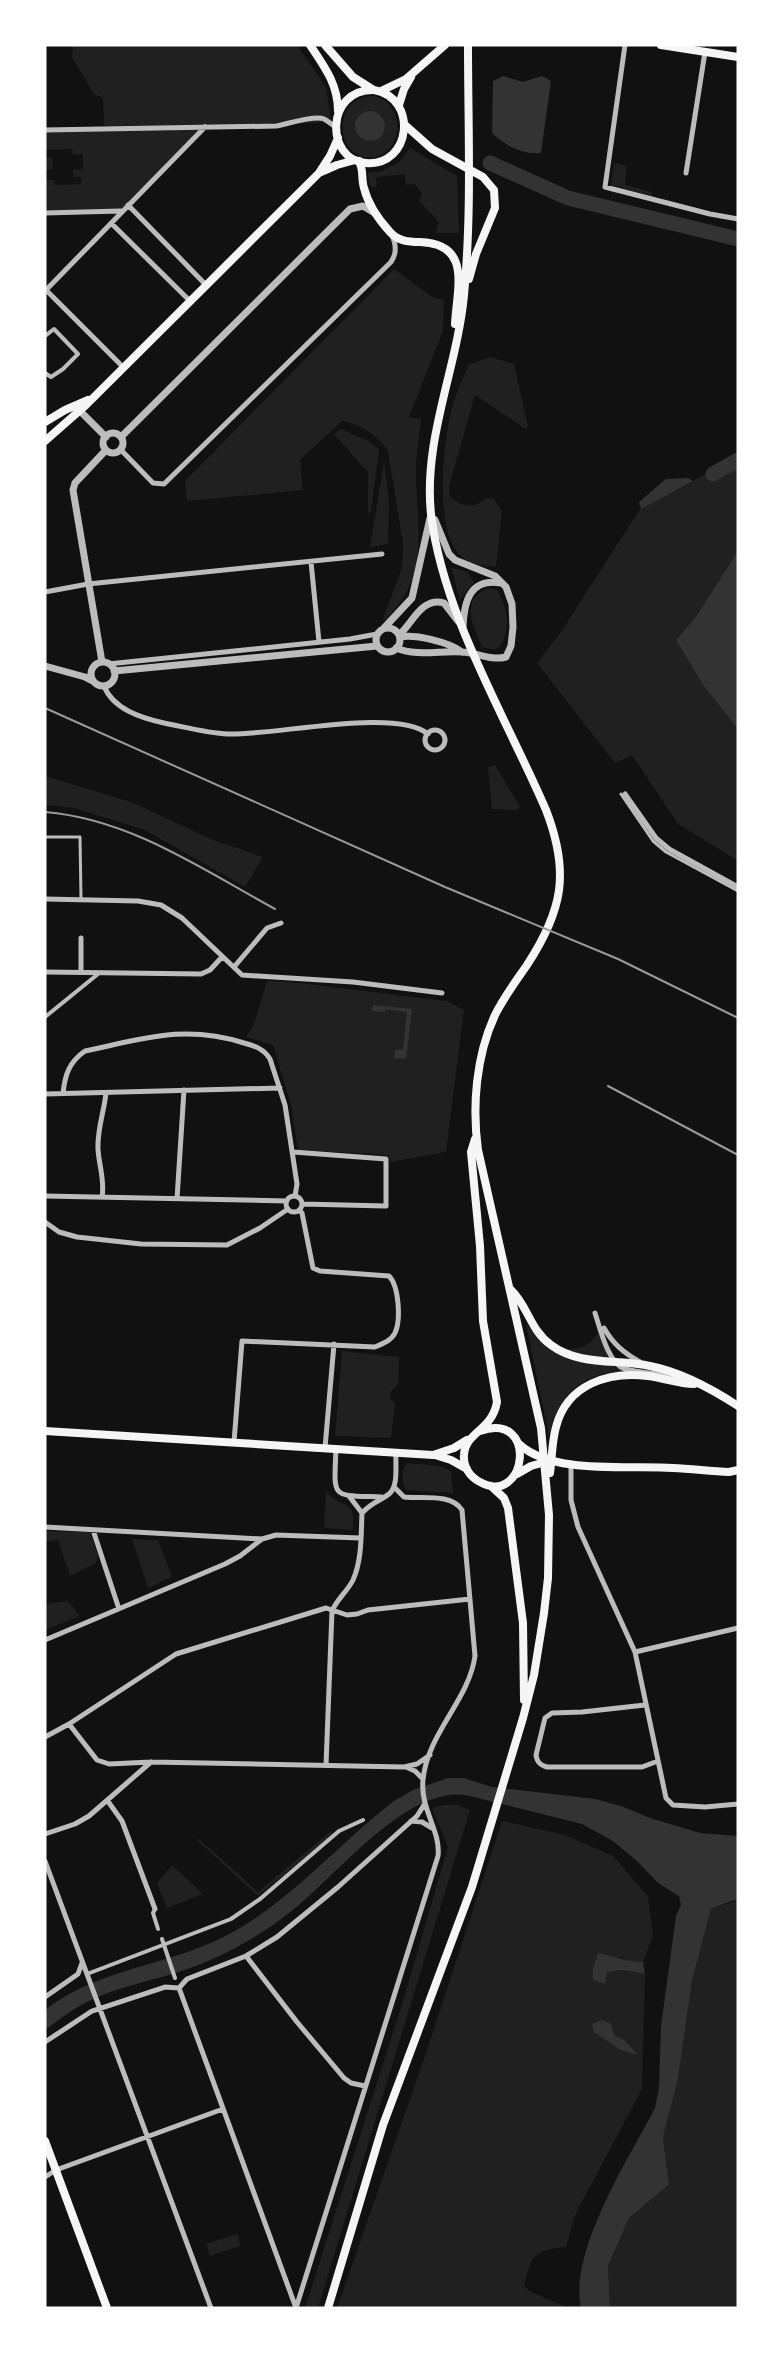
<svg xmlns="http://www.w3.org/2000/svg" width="783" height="2353" font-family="Figtree,sans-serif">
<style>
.green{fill:#202020;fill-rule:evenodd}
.water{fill:#333}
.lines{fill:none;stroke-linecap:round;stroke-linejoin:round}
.river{stroke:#333;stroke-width:15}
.service{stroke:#bcbcbc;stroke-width:3}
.pedestrian{stroke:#bcbcbc;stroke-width:4}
.minor{stroke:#bcbcbc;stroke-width:5}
.tertiary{stroke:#bcbcbc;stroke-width:7}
.secondary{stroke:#f5f5f5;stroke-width:8}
.primary{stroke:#f5f5f5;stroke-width:8}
.rail{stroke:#9a9a9a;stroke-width:2}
</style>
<rect width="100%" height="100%" fill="#111"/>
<path class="green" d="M73,45H297L326,87L331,120L316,123L104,126L103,98L94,94L72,57Z
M373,96C410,103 403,163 365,157C333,152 335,96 373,96ZM376,112L384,119L385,130L365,140L357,133L356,122Z
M205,127L122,211L45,213V158L52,157L53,169L46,170V180H54L55,185L81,184V177H74L73,170L83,169V154L73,155L72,149L45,150V130Z
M410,148L457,176L459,233H436L439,222L419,201L422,194L415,184L406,185L405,174L376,177L377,187H372L369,182L368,173L382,171L400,161Z
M614,163L627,166L625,185L652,192L651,196L611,185Z
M394,269L432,297L444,300L443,331L409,417L421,419C420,436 416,453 416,469C416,528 432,574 385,620L383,619L402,568L403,544L388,451C380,437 357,422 342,421L300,460L303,490L187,501L185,481Z
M490,357L514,364L528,426L526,429L475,395L449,486L450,497C462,507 475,509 486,498L494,499L502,511L496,567C485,566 474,565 465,559C432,539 443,440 452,408C456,393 463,379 468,365Z
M341,429L371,442L379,450L371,511L368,514V472L334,434Z
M738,457V551L695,618L676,640L703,685L738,729V861L678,824L632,755L615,763L537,663L561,632L640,509Z
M384,462L389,502L388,544L370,547Z
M451,567L467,572L474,582L460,600Z
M488,588L497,590C508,607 511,630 500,647L493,650L482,647C473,625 459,601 488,588Z
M495,765L520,807L517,810L492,809L488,767Z
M45,776L131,802L213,840L263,857L245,887L145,830L74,808L45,805Z
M267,981L299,983L447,1001L464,1010L446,1152L390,1162L389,1156L376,1154L298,1150L291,1105L273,1045L246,1037L254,1024Z
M526,1324L552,1350L613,1365L623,1371C582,1373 558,1395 549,1436Z
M598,1333L609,1358L582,1355L564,1349C580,1349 589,1347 598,1333Z
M342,1351L399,1357L398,1384L390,1392V1398L395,1404L391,1438L335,1436Z
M407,1463L441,1466L451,1471L453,1493L406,1490C401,1482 401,1470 407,1463Z
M326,1491C343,1511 356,1497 353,1530L324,1528Z
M45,1531L90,1532L98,1556L96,1563L70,1576L58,1540L45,1542Z
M132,1539L158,1540L172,1577L148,1588Z
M68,1601L80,1616L45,1630V1604Z
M443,1805H457L470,1810L318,2308H305L404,1998L448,1847L432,1808Z
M502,1821L565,1835L613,1856L648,1896L653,1935L643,1962H630L620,1957L607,1972L622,1970L645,1974L642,2089L575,2215L566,2247C534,2250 532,2255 524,2285L529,2291L564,2306V2308H337L426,2053Z
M331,1831L333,1834L258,1896L197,1840L199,1839L258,1892Z
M172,1865L203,1894L167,1908L157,1883Z
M738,1900V2308H610L608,2266L629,2218L669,2183L663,2137L678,2079L692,1981L711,1909Z
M238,2234L240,2246L210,2256L206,2244Z"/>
<path class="water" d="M503,76L523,82L542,76L551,81L541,153C522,155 505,145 492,133L493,81Z
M355 126a15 15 0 1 1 30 0a15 15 0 1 1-30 0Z
M688,478L693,481L641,509L639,502L666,479Z
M738,551V729L703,685L676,640L695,618Z
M373,1005L412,1009L406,1059L394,1058L395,1050H403L407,1012L385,1009V1012L372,1011Z
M448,1778H464L492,1787L595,1799L621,1806L650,1818L700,1833L738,1836V1900L731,1901L711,1909L692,1981L678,2079L663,2137L669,2184L629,2218L608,2266L610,2308H581C569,2251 629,2158 655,2108L659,2088L661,2026L676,1916L681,1905L679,1896L658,1883L637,1861L613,1841L582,1824L466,1795C405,1786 335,1878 289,1913C257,1938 221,1958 182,1971C151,1981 116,1987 87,2002C72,2009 59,2020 45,2030V2010C99,1967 172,1966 231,1933C293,1899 338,1844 394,1801L413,1790Z
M598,1953C614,1956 628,1962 643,1962L645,1974L622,1970L607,1972L605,1984L593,1980V1969Z
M602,2020L610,2023L615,2036L624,2040L636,2053V2055L619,2049L594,2032L592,2024Z"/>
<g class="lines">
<path class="river" d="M490,163L568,198L738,239
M713,474L738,460"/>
<path class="service" d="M621,794L653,841L666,852L738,891
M45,837H80L81,899"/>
<path class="pedestrian" d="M45,336L54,329L78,354L63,369L51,377L45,373
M45,1017L98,974
M155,1909L153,1913L158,1929
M162,1939L175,1978
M87,1974L231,1919L260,1899L339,1831L363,1820"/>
<path class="minor" d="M625,45L605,187L710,214L738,219
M45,130L276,126C287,124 315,115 324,119C328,121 332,125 336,127
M686,173L705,52
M128,205L206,285
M45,213L121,211
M111,223L190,301
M46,290L205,127
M46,290L123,367
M121,450L153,483L164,484L391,262C397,253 396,245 392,235
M311,562L319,642
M45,592L88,584L382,554
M108,664L350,639L377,634
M104,686C113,709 141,718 164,723C185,727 206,733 228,734C272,736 396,707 428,734
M425 740a10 10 0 1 1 20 0a10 10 0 1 1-20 0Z
M625,794L656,838L669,849L738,887
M45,899L138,901L161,905L182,918L242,975L353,982L442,993
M81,938V972
M234,967L267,928L281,923
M45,972L201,974L210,970L222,957
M63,1093C65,1075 69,1062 85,1051C143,1039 184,1024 244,1043C255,1046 264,1049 270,1059L285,1105L297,1184L295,1196
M45,1094L280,1088
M293,1152L386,1159V1206L302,1204
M45,1196L287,1201
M286 1204a8 8 0 1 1 16 0a8 8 0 1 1-16 0Z
M102,1197C105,1180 99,1166 98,1149C97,1130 104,1112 106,1093
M177,1199L184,1090
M45,1222L59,1232L77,1237L141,1244L227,1245L260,1228L288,1209
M595,1313C600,1328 608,1364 625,1369C641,1374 659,1372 676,1378
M604,1328C613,1344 624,1353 640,1362
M234,1442L242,1341L375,1347C382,1344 391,1341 395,1333C401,1320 399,1286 389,1276L320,1271L313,1268L302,1213L299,1210
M325,1448L334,1344
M336,1448C334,1500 330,1495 382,1497
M571,1463V1500L578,1527L635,1652L666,1798L673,1805L705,1807L738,1804
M349,1496L362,1513
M362,1513C373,1501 379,1502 389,1494C399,1486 395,1464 396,1452
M45,1527L262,1539
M93,1530L119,1609
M45,1640L225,1564L240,1556L262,1539L276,1535L360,1538
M635,1652L738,1628
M645,1705L582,1712L552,1713L545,1718L536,1755C537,1762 540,1765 547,1767H642L658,1761
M69,1724L97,1760L109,1764L151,1762L404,1767L417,1764L430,1755
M45,1737L69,1724L176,1654L326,1608L347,1615L357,1614L368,1610L470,1599
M326,1765L332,1611C337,1599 347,1592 353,1580C362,1560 361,1535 362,1513
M406,1767L415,1771L423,1779
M107,1800L122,1821L155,1909
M411,1821L422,1822L432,1828
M45,1834L75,1824L89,1816L151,1762
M45,1861L211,2308
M246,1956L297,2022L344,2078L351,2083L365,2086
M179,1988L296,2308
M45,1997L78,1974L82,1963
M45,2042L92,2011L165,1987L179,1988L187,1979L246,1956L277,1937L338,1887L417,1816L424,1805
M45,2177L56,2170L223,2109
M296,2308L438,1856C441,1831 420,1809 423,1780C427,1734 469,1700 475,1656L462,1510C451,1493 423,1499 404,1497L394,1487"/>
<path class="tertiary" d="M80,411L106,437
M103 443a10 10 0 1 1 20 0a10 10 0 1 1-20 0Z
M121,437L350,209L363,206L373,212
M463,627C464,601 470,578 501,583
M384,628L412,598L430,518
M376 640a12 12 0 1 1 24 0a12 12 0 1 1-24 0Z
M399,635C412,624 422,596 444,603L458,621
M400,637C415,634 449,642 462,652
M396,648C418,657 441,650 463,652C478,653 491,661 506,657L511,646L513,627L512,604L506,587L495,576L455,560L449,554L435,520
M102,662L73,490L75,483L106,450
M91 674a12 12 0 1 1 24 0a12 12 0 1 1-24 0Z
M45,666L85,677L93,681
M114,671L377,646"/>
<path class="secondary" d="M310,45C324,66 338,84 338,111
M325,45L353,77L372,89
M661,45L738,57
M374,90C419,98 411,167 366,163C325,160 325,89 374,90Z
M381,91L406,79L445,45
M399,105L404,89L411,77
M321,172L337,165L355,160
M45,422L65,410L88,400
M45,441L86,405L319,173L330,156L338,138
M45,1431L433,1455
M45,2141L107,2308"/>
<path class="primary" d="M405,125L432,149L483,177L494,190L495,208L476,254L469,279
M359,161C364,170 361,179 364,188C368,204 379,220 390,232C398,241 408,242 420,242C472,244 457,287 455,324
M475,1139L471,1152L480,1246L483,1321L497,1402C492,1431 465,1432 464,1455C463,1467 470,1477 480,1482C527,1508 539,1410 480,1431
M511,1290C528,1306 530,1330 551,1345C579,1366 617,1359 650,1366C681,1372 712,1389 738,1406
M519,1444C552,1475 630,1465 673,1468C692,1469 710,1471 729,1472L738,1470
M433,1455L454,1448L467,1440
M435,1455L451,1460L467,1469
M550,1473C552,1458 552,1441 556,1427C567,1384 609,1371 648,1376C664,1378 679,1384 694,1384
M517,1474L531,1466L549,1461
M491,1486L504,1498L508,1508L523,1623L524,1700
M328,2308L383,2125L472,1887L523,1718L534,1675L544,1613L548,1578L549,1515L541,1428L478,1150C472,1106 476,1056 495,1015C504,997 516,981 527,965C563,910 570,872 546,810C506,717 443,615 431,514C423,439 457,369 464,295C472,212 468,128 468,45"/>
<path class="rail" d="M45,708L445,887L618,959L738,1018
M45,812C130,819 202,869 275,909
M608,1086L738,1155"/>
</g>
<rect width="783" height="2353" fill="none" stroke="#ffffff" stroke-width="93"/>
</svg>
